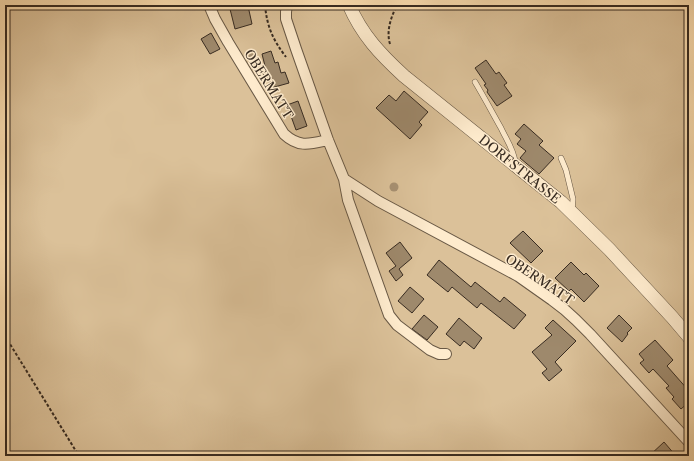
<svg xmlns="http://www.w3.org/2000/svg" width="694" height="461" font-family="'Libre Caslon Text',serif">
<style>
.green{fill:#dbc199;stroke:#89765d}
.building{fill:#9e896c;stroke:#372b21}
.lines{fill:none;stroke-linecap:round;stroke-linejoin:round}
.service-casing{stroke:#685845;stroke-width:6}
.minor-casing{stroke:#685845;stroke-width:12}
.tertiary-casing{stroke:#685845;stroke-width:14}
.path{stroke:#372b21;stroke-width:2;stroke-dasharray:3 2;stroke-linecap:butt}
.service{stroke:#feebcd;stroke-width:5}
.minor{stroke:#feebcd;stroke-width:10}
.tertiary{stroke:#feebcd;stroke-width:13}
.tree{fill:#a79173}
.labels{text-anchor:middle;stroke-width:3;stroke-linejoin:round;paint-order:stroke}
.street-label{font-size:13px;fill:#372b21;stroke:#feebcd}
</style>
<rect width="100%" height="100%" fill="#fde0b2"/>
<filter id="stains"><feTurbulence type="fractalNoise" baseFrequency=".005" numOctaves="4"/><feColorMatrix values="0 0 0 0 .2 0 0 0 0 .09 0 0 0 0 .02 0 0 0 .5 -.17"/></filter>
<radialGradient id="worn" r=".72"><stop offset=".6" stop-color="#630" stop-opacity="0"/><stop offset="1" stop-color="#630" stop-opacity=".3"/></radialGradient>
<path class="green" d="M5,5H689V456H5Z"/>
<path class="building" d="M240,6L241,8L248,6L252,24L235,29L230,9Z
M211,33L220,49L210,54L201,39Z
M271,51L275,63L278,62L281,73L285,72L289,83L271,88L268,78L265,79L261,67L265,66L262,54Z
M486,60L496,74L499,72L507,83L504,85L512,96L497,106L487,92L488,90L484,85L486,84L475,68Z
M404,91L428,112L419,122L422,125L410,139L376,108L389,95L396,101Z
M298,101L307,126L296,130L287,105Z
M524,124L543,141L539,145L554,158L539,174L520,158L526,151L517,144L521,139L515,134Z
M523,231L543,251L531,263L510,243Z
M400,242L412,258L399,269L403,275L396,281L389,271L396,266L386,253Z
M439,260L471,287L475,282L500,302L504,297L526,315L514,329L481,303L477,308L452,287L448,292L427,275Z
M571,262L584,275L586,273L599,286L584,302L571,289L569,291L555,278Z
M410,287L424,299L412,313L398,301Z
M424,315L438,327L427,340L412,329Z
M619,315L632,328L627,333L628,334L622,342L607,328Z
M459,318L482,338L474,349L464,341L460,346L446,334Z
M553,320L576,341L555,362L562,370L549,381L542,373L547,369L532,352L552,335L545,328Z
M655,340L673,360L667,366L689,391V402L681,409L672,399L674,397L666,388L669,386L653,369L649,373L640,363L644,360L639,354Z
M664,442L676,456H649Z"/>
<g class="lines">
<g class="service-casing">
<path id="service" d="M475,82C484,97 492,112 501,128C506,139 514,150 515,162
M561,158L566,170L573,199L572,211"/>
</g>
<g class="minor-casing">
<path id="minor" d="M209,5L215,19L228,42L284,134C299,148 310,144 328,140
M287,5L286,12V19L296,49L328,140L344,179L378,201L518,276L552,300L565,310L576,320L590,334L689,442
M344,179L348,200L389,315L397,325L430,350L439,354H446"/>
</g>
<g class="tertiary-casing">
<path id="tertiary" d="M349,5C362,35 380,54 404,76L561,202L609,249L672,317L689,337"/>
</g>
<path class="path" d="M265,5C267,27 273,40 286,57
M390,44C386,31 391,17 397,5
M5,336L79,456"/>
<use href="#service" class="service"/>
<use href="#minor" class="minor"/>
<use href="#tertiary" class="tertiary"/>
</g>
<g class="tree">
<circle cx="252" cy="58" r="4.5"/>
<circle cx="394" cy="187" r="4.5"/>
</g>
<g class="labels">
<g class="street-label">
<text transform="translate(269 84) rotate(58)" y="5">OBERMATT</text>
<text transform="translate(520 169) rotate(39)" y="5">DORFSTRASSE</text>
<text transform="translate(540 279) rotate(34)" y="5">OBERMATT</text>
</g>
</g>
<rect width="694" height="461" fill="none" stroke="#fde0b2" stroke-width="20"/>
<rect x="6" y="6" width="682" height="449" fill="none" stroke="#372b21" stroke-width="2"/>
<rect x="10" y="10" width="674" height="441" fill="none" stroke="#372b21"/>
<rect width="100%" height="100%" filter="url(#stains)"/>
<rect width="100%" height="100%" fill="url(#worn)"/>
</svg>
